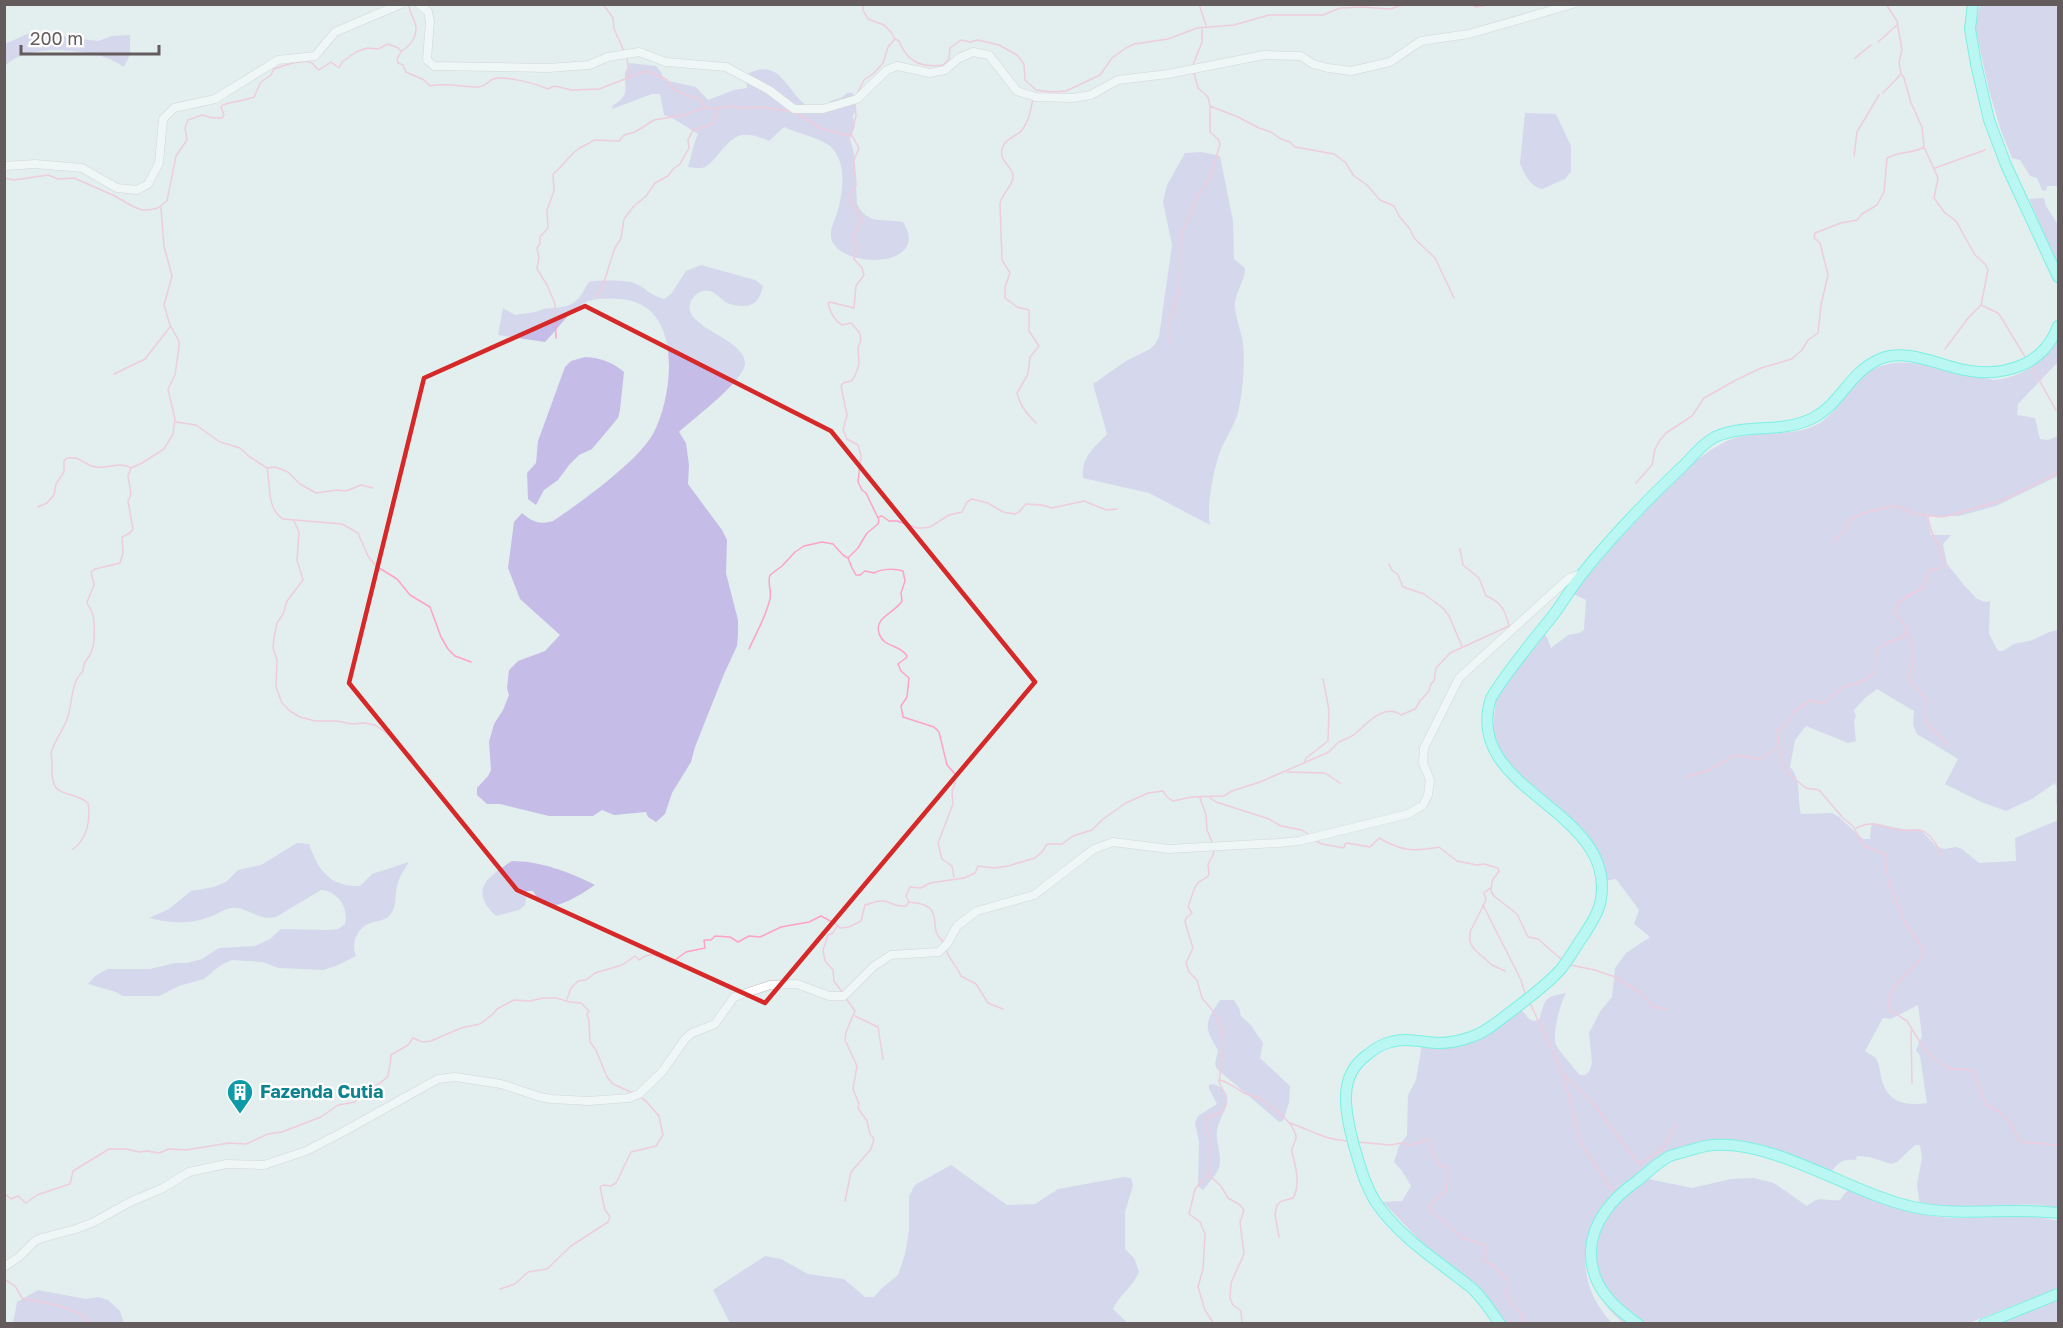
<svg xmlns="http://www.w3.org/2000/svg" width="2063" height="1328" font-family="'Golos Text',sans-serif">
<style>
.green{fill:#c5bde8;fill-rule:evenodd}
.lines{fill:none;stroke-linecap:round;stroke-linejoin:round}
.stream{stroke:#ffa2c5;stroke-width:1.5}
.secondary-casing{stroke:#c2b8ba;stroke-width:9}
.highway-casing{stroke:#00f1d2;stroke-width:12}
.secondary{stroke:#fff;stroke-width:8}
.highway{stroke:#89fff7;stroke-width:10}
.marked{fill:none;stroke:#d62828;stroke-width:4.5;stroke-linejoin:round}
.labels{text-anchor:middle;stroke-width:4.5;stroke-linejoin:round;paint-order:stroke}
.culture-label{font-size:18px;font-weight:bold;fill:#0d838f;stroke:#fff;text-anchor:start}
</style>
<rect width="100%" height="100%" fill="#e2efee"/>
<path class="green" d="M1980,5H2058V186H2047L2046,191L2042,190L2037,178L2030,176L2020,160L2012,158L2001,131L1989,90L1975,27Z
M32,32H55L67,37L98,41L112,36L130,35V55L124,67C119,64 113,60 107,58C80,49 26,44 5,66V44Z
M629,63L656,66L661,72L664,80L696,87L708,100L734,90L747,88L746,78L748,74C780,57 786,91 808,107C812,110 820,110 826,111L830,101L841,98L847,93H853L856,108C852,122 851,110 855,126L850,139L854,153L857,204C868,226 884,218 903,222C931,266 849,270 833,243C828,235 833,224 836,216C843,196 849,158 827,144C815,137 798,133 784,127L769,141C742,129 734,134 717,156C713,160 709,166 702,168C699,169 692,167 688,167C692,155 693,144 698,134C686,127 677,119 664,115L660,94H652L612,109L613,105C631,95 624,88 625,73C626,70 628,67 629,63Z
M1525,113L1556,114L1571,146V171L1565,179L1542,189C1531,187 1523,173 1520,163Z
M1202,152L1220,156L1233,221L1234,259L1245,268C1246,277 1236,292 1235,303C1234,313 1241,331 1243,343C1245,363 1243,396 1237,416C1233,427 1226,438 1221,449C1214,468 1206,506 1210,525L1149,493L1083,478C1081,457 1094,448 1107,434L1093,384L1126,361L1150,349L1155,344L1159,337L1172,245L1163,202L1167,185L1185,153Z
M2044,198L2046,206L2058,225V266L2029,199Z
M701,265L755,280L763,286C759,306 748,309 730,304C719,301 714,284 698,293C695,295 691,299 690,304C684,328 747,339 745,364C743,382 693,419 679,432L686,443L689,465L688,484L722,530L727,540L726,573L738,620V635L737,646L724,674L695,747L691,762L672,793L665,814L656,822L648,817L646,812L614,815L602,810L593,816H549L500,804H487L477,795V788L488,776L491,770L489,742L494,724L503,710L509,695L507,688L509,670L518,661L545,651L560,635L520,599L508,568L514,522L522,513C533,522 539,525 553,521C580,503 638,461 653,434C674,395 684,303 620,299C610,298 598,298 588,301C571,308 558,329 545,342L498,335L503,308L515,315L535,312L543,309L563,307L572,304L579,298L589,282C598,280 624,280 634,283C645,287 651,296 664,299L671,294L686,271Z
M2058,339V362L2018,404L2017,415L2035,418L2040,439L2048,440L2058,436V476L1996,506L1959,516H1927L1931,535H1951L1943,544L1947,564L1964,585L1977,599L1985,602L1990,601L1989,634L1998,651H2003L2014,644L2033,640L2049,632L2058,630V808C2054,800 2059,791 2055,783L2032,799L2006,811L1981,802L1945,784L1958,759L1917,734L1913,725L1914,711L1877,689L1865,698L1854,710L1856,717L1854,721L1856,741L1848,743L1806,726L1795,740L1790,767C1802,780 1797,798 1801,814L1832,813L1839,817L1863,839H1870L1871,827L1873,823L1906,830L1920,829L1936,846L1944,849L1956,847L1962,849L1979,863L2016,861L2015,838L2058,820V1209C2040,1202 2016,1205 1997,1206C1971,1207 1946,1207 1920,1206L1917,1184L1922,1158L1920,1145H1915L1897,1162L1891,1164L1869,1157L1857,1156L1856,1160C1844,1159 1839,1161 1832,1171C1782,1152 1730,1123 1677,1152C1669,1156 1662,1163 1655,1169C1637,1181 1620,1194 1602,1207C1576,1245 1581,1291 1612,1323L1502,1324L1465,1280L1420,1241L1383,1202L1402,1201L1411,1186L1402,1171L1394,1162L1399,1146L1407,1135L1408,1095L1416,1080L1422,1045H1448L1521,1009L1529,1019L1534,1021L1539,1020C1546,1000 1542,997 1566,993C1560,1004 1552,1033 1556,1045C1558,1049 1576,1071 1580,1075H1585L1589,1072L1592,1063L1589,1033L1601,1010L1612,997L1615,968L1626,953L1650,937L1634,924L1639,910L1616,879L1604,881L1602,861L1591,842L1517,780L1492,738L1496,700L1502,687L1541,631L1547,637L1551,648L1568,635L1579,633L1584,630L1586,600L1573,594C1583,582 1591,569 1601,558C1614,543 1629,530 1642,515C1668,486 1692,458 1727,441C1754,428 1788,439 1816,425C1835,416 1844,393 1859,379C1888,354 1920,363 1954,371C1967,374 1981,376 1994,380C2022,377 2042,363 2058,339ZM1918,1005L1922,1036L1916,1050L1920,1056L1927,1103C1905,1106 1887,1103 1881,1077C1880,1070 1879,1064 1876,1058L1865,1051L1883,1018L1891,1019Z
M585,357C601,358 612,362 624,372L620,410L618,418L592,449L579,455L569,465L558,480L544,490L536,505L528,499L527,473L536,463L538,441L565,367L571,361Z
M297,843L309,844C318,870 330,887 360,886L372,874L409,862C405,869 400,875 398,883C394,893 398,906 390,915C384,922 376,920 368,924C356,930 351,944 356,956L336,966L323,970L279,968L262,962L232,960L221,965L204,979L179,986L159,996H123L116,992L88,984L95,976L107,969H150L175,963H187L202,959L219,948L255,946L270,939L281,929L330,930L338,929L345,924C349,908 338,891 321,890L276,917C256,921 248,906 231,908C224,909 216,915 209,917C189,925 170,923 149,918L169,909L191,891L214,887L226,882L238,870L261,865Z
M512,861C540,861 570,872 595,885C583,893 554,913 541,903C538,901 535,894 533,891H527L525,905L519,910L496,916C468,890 488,877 512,861Z
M1220,1000H1234L1239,1008L1241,1016L1250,1024L1263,1043L1260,1058L1290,1086L1289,1103L1283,1121L1279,1122L1271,1115L1217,1069L1215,1064L1218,1050C1204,1027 1204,1024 1220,1000Z
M1213,1084C1219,1086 1225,1089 1227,1096C1230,1106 1218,1119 1217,1131C1215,1145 1225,1159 1217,1172C1213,1179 1207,1184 1203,1190L1198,1186L1199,1142L1195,1123L1198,1116L1217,1104L1209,1089V1085Z
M951,1165L1007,1205L1035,1204L1058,1189L1124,1177L1131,1178L1133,1186L1125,1212V1249L1134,1258L1139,1272C1133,1287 1119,1295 1113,1309L1128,1323H730L713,1290L765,1256L781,1259L808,1274L844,1279L865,1297H874L881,1289L898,1275L905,1254L909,1231V1196L915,1185Z
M1754,1178L1774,1183L1807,1206C1821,1194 1824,1202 1840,1200L1849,1188C1884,1204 1917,1217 1956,1218C1986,1219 2031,1212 2058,1221V1288L1969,1323L1624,1324C1616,1316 1607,1309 1602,1299C1588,1272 1592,1231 1612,1207C1621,1196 1636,1187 1649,1179L1692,1188L1731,1179Z
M38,1290L86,1299L98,1297L108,1300L120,1311L124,1323H13L17,1302Z
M2058,1297V1323L1991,1324Z"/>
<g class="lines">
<path class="stream" d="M603,4L613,18L614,29L624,51
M863,4V10L868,19L884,25L891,32L895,39L899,41C907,62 921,68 943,65L949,59L950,48L961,40L970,42L978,40L999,45L1017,55L1024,64L1025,80L1036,90L1050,92L1066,91L1100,75L1112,58L1126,48L1134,44L1168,39L1197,28L1234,25L1269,15H1323L1340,8L1363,7L1390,9L1406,4
M1199,4L1206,25
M1473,4L1475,7L1497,4
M1886,4L1897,21L1902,50L1899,62L1901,74L1904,78L1911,103L1922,127L1924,147L1938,178L1934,198L1945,213L1956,221L1975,255L1985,264L1988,270L1981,305L1969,317L1945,349
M1878,42L1897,25
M402,51C411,45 419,35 415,23C413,16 409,12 409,4
M401,52L397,59L398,63L403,65L406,72L424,80L430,86C446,82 461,87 477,87C486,87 487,82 493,79C505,75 536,84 548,89L554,86L572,90L599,89L646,71L666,79L674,90L700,100L705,107
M627,58L629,77
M1855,58L1871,45
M1193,65L1202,42V27
M1883,93L1900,75
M856,96L864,80L874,73L883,63L888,47L895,39
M1033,98C1031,109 1029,121 1022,130C1016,137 1005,138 1002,149C999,161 1011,165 1013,175C1014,186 1001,194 1000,204L1002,260L1010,273L1005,287V298L1017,307L1029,310V331L1039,346L1030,357L1028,374L1017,393C1021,408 1026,412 1036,423
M1210,106L1238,117L1259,128L1271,132L1281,139L1290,142L1295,147L1334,154L1345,162L1354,176L1367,185L1380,200L1394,206L1399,216L1410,229L1414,238L1435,258L1454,298
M796,113L822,129L851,136
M1854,156L1857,132L1879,95
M1935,168L1985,150
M4,178L14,180L48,175L58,179L74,178L115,196L132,206L142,210H149L158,208L167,201L176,156L187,140L185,128L188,120L202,115L213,118H222L224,115L221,107L223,105C233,101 244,101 254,97L261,82L271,75L274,69C283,66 303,58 312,63C314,65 316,68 319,70L331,62L339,68L342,62L356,52L367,48L378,49L388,44L398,48L401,51
M597,297L602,289L614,250L621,238L624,219L633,207L646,196L655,183L668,176L673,169L680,164L689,148L688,140L693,130L712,124L718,109
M1981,305L1998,313L2001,317L2025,357
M556,338L555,304L547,285L537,269L539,258L537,248L540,244V237L548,228L547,210L554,191L553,174C562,167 568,157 577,150C583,145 588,145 594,140L619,141L624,135L635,132L654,120L684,115L705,107L711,109L731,106L744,108L759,107L791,111
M1170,343L1169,322L1179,292L1180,238L1197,197L1210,178L1220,144L1218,139L1210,132V106L1208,97L1198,88L1194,73
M2031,366L2056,410
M114,374L145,359L170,327
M176,422L196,425L220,442L240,448L250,457L267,468C271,485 266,508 283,519L342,524L358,533L368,556L376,566L397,579L410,595L430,607L441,637L448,649L455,656L471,662
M267,468L275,467L288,472L300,484L316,493L337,490L346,491L361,485L373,488
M1636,483L1652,465L1655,449L1660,440L1666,433L1692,416L1704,398L1736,380L1761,368L1792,359L1802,350L1808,340L1818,333L1821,305L1828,275L1820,243L1814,238L1815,233L1841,223L1857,220L1862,214L1877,205L1884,192L1887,158C1899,151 1913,154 1924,147
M38,507L47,503L54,495L56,484L64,472V461L67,458C82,456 83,465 96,467C108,469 119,461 131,468L142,463L164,449L173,434L175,419L168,389L175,375L179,347V341L170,325L164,305L172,276L164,246L161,208
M1928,515C1928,533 1942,547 1944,565L1938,569L1928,570L1926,581L1922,588L1897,603L1895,613C1898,617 1902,620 1904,625C1914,644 1917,658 1908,678L1926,699C1926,706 1924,712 1926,719C1929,732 1944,735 1947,746
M879,517L882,516L889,521H897L917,528H924L930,527L949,515L962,512L967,502L972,499L988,503L1003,512L1015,514L1019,512L1026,504L1042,505L1052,508L1084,501L1106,510L1117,509
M294,521L299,532L297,560L303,580L287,601L283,614L277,623L274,638L273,648L277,660L276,687L282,703L290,711L300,717L315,721H337L352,724L364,723L375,725L385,732L410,755L422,773
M1833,541L1845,530L1851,519L1867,512L1893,506L1900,507L1914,514L1942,517L1951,515L2003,500L2058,473
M848,558L858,548L867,533L878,524L879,520L866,493L862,490L858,482L861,455L858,445L847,439L843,430L847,415L841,386L843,383L851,381L855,376L859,364L858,348L861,339L859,332L851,323L842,325C834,320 830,312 828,303L830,302L854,308L856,286L864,275L862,268L854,259L858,246L853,239L861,219L849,199L850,194L856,186L854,160L859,148L851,134L856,116L855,103
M1389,564L1392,570L1398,575L1403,587L1424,594L1443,608L1449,616L1462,646
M1906,632L1903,637L1887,643L1877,650L1875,665L1876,672L1861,682L1845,686L1825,702L1821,703L1811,700L1794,711L1786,725L1777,731L1782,763L1786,772L1806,788L1819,790L1843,818L1853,826L1864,846L1885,854L1888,881L1904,921L1924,952C1917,971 1881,987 1890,1010L1907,1021L1926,1052L1943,1065L1951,1069L1972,1070L1986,1104L1999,1112L2011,1124L2020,1142L2058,1145
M749,649C757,631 765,619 770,599C772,590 767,583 770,575L782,566L795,552L804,546L822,542L833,544L843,555L848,558L852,568L856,575H860L865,571L874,573C881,569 894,568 903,571L905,581L901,593L902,601C895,613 874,617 879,633C883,648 900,644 907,656L906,658L898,664L901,671L909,678L907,697L901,706L903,717L934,727L939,732L947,765L955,774V784L952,791L953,804L938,843L942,859L952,866L954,877
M1305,761L1306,758L1328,741L1329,710L1323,679
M1287,772L1325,773L1340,783
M1686,777L1709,770L1733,756H1742L1760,759L1778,747
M1200,798L1206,815L1207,830L1212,842
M1210,798L1216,802L1269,819L1281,826L1302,830L1308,834
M1856,828C1875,819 1883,828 1902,830C1910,831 1918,828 1925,832C1932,837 1939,847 1941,855
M1316,841L1322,844L1344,848L1345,844L1347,843L1370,847L1379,838C1401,851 1413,852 1439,847L1457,861L1477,865L1484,864L1498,868L1499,871L1492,881L1491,891L1494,896L1517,914L1528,937L1538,939L1561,959
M73,849C87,839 91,820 88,803C79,794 59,795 55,786C49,775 54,764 51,753C54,741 63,731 67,719C73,704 70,683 83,671C83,662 87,660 91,653C95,644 96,619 91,610C90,607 87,605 87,602L94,585L91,572L95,569L120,563L123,553L122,537L130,533L133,529L128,501L131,494L128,476L131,468
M1214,850L1213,855L1208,864C1210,881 1209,874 1198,883C1193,888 1191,900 1188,907L1192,913L1186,918L1185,922L1193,948L1186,963L1189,972L1197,980L1202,998L1213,1011L1222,1029L1224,1044L1219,1082L1225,1095L1226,1104L1220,1113L1207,1117C1203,1126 1209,1132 1210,1141C1211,1153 1207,1164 1210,1176L1221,1186L1228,1198L1240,1205L1244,1210L1240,1222L1244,1254L1231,1283L1230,1298L1233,1305L1241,1311L1242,1324
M1490,888L1484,893L1486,900L1470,932V942L1474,949L1492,965L1505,971
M909,902L906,896L910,887L921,888L930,883L964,878L975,873L978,866L994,868L1008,866L1035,858L1042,852L1047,844H1062L1073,836L1092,830L1103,819L1126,803L1148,793L1163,791L1167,797L1173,801L1192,797L1224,796L1232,791L1260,782L1329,752C1332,749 1335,745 1339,742C1344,739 1351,738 1356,733C1367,723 1385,703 1401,715L1415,709L1420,701L1429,691L1431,684L1434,681L1436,668L1450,653L1509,626C1506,612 1501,601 1486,596L1479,578L1463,565L1460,549
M1483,905L1521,980L1525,993
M837,926L833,933L828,935L823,950L825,961L833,970L834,981L843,993
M946,949C949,961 957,965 961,976L976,984L988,1003L1003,1009
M1570,965L1595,970L1615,977L1641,993L1653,1007L1667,1009
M567,999L571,988L578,981L586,980L595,973L622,965L635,956L639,960C651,950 659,957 671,963L686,952L705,948L704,940H711L715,936L730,937L738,942L749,936L760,937L781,927L809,922L821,916L836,924L840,928L849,927L861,921L865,905C870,904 876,901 881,901C892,900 892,908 906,906L909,902C950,905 924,928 944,942
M1530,1003L1563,1074L1581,1144L1613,1191
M855,1016L878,1027L883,1059
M1911,1031L1912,1083
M1564,1075L1592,1102L1639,1164C1660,1152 1667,1148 1675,1125
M1220,1080C1229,1083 1236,1088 1244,1093C1250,1096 1257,1096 1262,1100C1273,1108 1293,1121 1296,1136C1297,1143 1290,1146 1292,1153C1296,1166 1301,1186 1293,1198L1282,1201L1277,1205L1275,1214L1279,1237
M1290,1123C1311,1130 1322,1139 1347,1141
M1357,1142L1390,1145L1401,1143L1411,1145L1429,1139L1432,1152L1439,1165L1446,1167L1448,1171L1446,1192C1439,1197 1428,1200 1431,1211L1463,1238L1485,1245L1486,1250L1483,1260L1494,1266C1497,1273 1503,1274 1507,1280C1510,1286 1506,1289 1507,1295C1509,1301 1517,1311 1522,1314L1523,1324
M1208,1174L1195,1189L1189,1214L1200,1222L1205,1234L1203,1269L1198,1287L1205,1310L1214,1324
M4,1193L11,1199L18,1196L26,1203L37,1195L70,1184L73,1171L109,1149H126L139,1152L147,1151L159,1153L169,1149L186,1150L229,1143L246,1144L268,1134L282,1132L321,1117L338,1105L355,1102C361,1087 378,1089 388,1076C389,1068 391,1063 391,1055L408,1045L413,1038L422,1042L431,1041L461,1028L480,1024L493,1014L497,1009L514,1000L530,1001L543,998H556L570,1002L581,1003L589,1011L587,1014L589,1021L590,1042L596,1050L607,1077L613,1084L633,1093
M845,1201L851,1172L871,1149L874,1139L870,1134L867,1121L858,1108L859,1104L853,1089L857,1066L845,1040L846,1032L855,1011L845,997
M4,1279L15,1286L22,1298L61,1306L80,1314L91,1324
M500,1289L515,1284L528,1272L547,1269L571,1246L608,1222L610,1217L605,1210L600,1187L603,1185L611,1186L616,1183L631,1152L656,1146L663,1135L659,1116C653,1110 647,1100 640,1097"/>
<g class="secondary-casing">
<path id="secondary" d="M419,4L428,12L430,21L427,60L434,66L548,68L589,65L608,57L639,52L666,62L726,67L769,90L794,109H823L857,99L887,70L897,66L930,73L945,70L959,58L973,52L989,55L1017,91L1036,97L1072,98L1091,95L1118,80L1168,74L1264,55L1301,56L1313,64L1328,68L1351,71L1390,62L1421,41L1469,34L1573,4
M4,166L35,164L82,168L117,188L137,190L148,184L159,163L163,119L174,108L215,99L278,60L315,56L335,32L401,4
M4,1267L19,1257L35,1241L42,1238L76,1229L94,1222L130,1202L163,1188L189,1172L226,1164L264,1165L306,1151L341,1133L438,1079L455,1077L501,1084L540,1097L552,1099L588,1101L629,1098L639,1094L662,1072L685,1039L692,1033L715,1024L734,997L770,985L797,984L829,996H844L874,966L891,955L939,952L947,944L957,926L977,911L1034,895L1094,849L1113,842L1169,849L1278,843L1299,841L1408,814L1423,805L1428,795L1430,780L1423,763L1424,748L1459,678L1569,578L1582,574"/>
</g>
<g class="highway-casing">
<path id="highway" d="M1973,4L1970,29L1976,64L1989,120L2006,165L2058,277
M1500,1324C1491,1311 1481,1295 1468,1285C1436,1260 1398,1236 1375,1201C1364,1183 1360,1165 1354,1146C1346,1114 1336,1077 1367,1055C1374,1049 1382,1044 1391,1042C1407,1037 1424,1043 1440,1043C1450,1043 1462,1040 1471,1037C1486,1032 1497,1022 1509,1013C1527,999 1546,986 1561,969C1569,959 1576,946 1584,935C1591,924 1599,912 1601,899C1616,808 1461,791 1491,698C1508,670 1530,644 1551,618C1562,604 1571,588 1582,574C1613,535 1649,498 1685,464C1694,455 1703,443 1715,437C1746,423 1782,434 1813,418C1841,404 1849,372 1880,359C1904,349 1932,362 1956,368C1978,374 2001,374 2022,365C2039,358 2052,343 2058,326
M1638,1324C1612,1306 1590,1285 1591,1251C1592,1221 1614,1197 1637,1181C1647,1173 1658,1162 1670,1156C1675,1154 1682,1153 1687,1151C1696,1149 1705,1145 1714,1145C1777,1141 1850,1193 1913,1207C1961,1217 2010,1207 2058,1213
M1984,1324L2058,1294"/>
</g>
<use href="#secondary" class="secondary"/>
<use href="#highway" class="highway"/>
</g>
<path d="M0 0H2063V1328H0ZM585,306L831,431L1035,682L765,1003L517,890L349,683L424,378Z" fill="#e2efee" fill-opacity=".55" fill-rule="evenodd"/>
<path class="marked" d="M585,306L831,431L1035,682L765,1003L517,890L349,683L424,378Z"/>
<defs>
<g id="building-pin" transform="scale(1.35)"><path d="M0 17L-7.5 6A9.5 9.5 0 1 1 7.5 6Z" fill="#0f9aa8" stroke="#fff"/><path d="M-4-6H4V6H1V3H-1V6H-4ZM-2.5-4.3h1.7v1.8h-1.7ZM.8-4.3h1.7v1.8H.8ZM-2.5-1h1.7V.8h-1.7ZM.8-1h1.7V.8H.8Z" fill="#fff"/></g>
</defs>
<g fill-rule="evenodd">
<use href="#building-pin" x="240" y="1092"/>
</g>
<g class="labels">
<g class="culture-label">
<text x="260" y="1098">Fazenda Cutia</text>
</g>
</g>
<rect width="2063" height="1328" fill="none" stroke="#645b5d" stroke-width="12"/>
<path d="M21 45v9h138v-9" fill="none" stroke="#645b5d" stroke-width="3"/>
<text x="30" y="45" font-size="18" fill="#645b5d" stroke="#ffffff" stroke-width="4.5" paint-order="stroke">200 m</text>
</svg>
